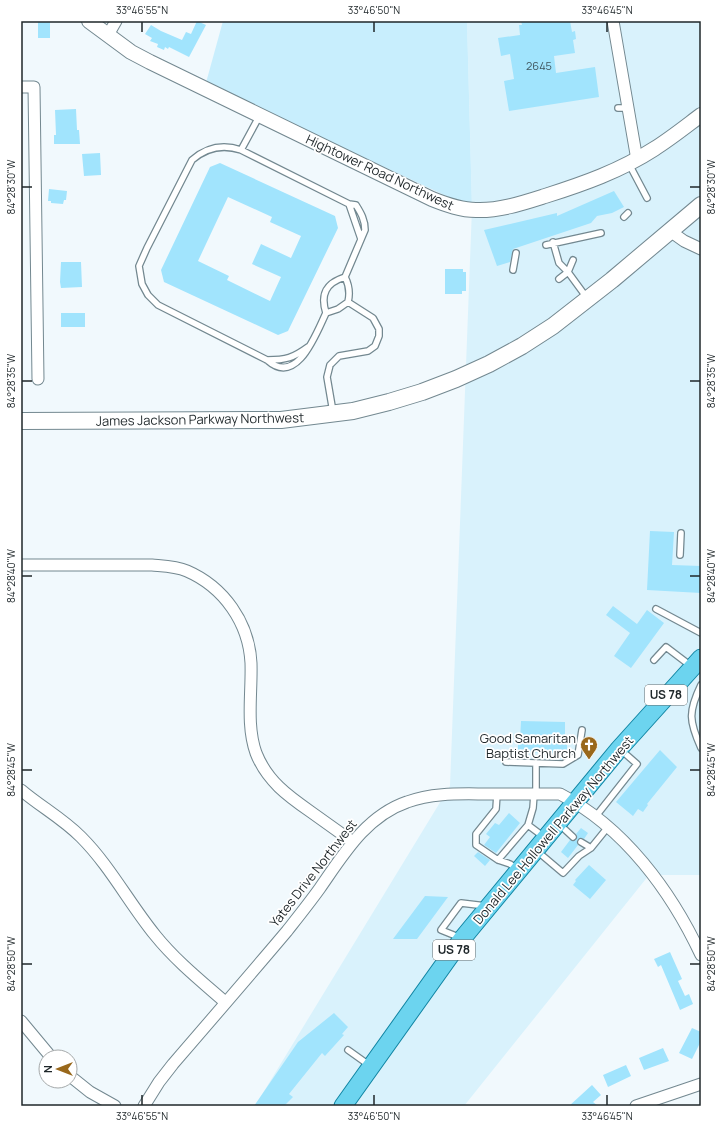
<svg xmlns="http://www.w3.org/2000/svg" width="722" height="1127" font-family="Manrope,sans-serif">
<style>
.built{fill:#d9f2fc}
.green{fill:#c8eefd}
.building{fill:#a1e4fd;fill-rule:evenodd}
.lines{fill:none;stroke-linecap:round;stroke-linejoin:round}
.service-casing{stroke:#738890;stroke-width:8}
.minor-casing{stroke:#738890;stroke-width:13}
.tertiary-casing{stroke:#738890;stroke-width:16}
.secondary-casing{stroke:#738890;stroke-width:18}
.primary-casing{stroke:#1185a3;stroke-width:19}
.service{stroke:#fff;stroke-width:5.5}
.minor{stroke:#fff;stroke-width:11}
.tertiary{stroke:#fff;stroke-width:14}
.secondary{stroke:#fff;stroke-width:16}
.primary{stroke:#6cd4ef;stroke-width:17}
.ticks{fill:none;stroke:#1f272a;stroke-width:1.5}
.labels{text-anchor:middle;stroke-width:3.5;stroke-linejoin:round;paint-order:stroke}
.number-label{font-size:11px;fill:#40565f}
.shield{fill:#fff;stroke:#62686a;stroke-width:1}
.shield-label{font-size:12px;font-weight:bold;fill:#1f272a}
.street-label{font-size:13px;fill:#1f272a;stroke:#fff}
.poi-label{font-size:13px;fill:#1f272a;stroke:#fff;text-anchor:end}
.neatline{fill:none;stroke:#1f272a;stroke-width:1.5}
.ticks-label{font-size:10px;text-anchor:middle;fill:#1f272a}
</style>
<rect width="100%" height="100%" fill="#f1f9fd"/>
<path class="built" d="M467,21H701V875H649L464,1106H255L450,786L472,208Z"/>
<path class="green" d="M223,21H467L472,208L352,152L204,90Z"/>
<path class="building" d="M38,21H50V38H38Z
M197,21L206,25L189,57L169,47L168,49L165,47L164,50L157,47L158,44L150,41L152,38L145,34L151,25L161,31L182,40L186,32L191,34Z
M521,21H570L572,32L575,31L576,39L573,40L575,53L554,56L556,73L595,67L599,97L509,111L504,81L514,79L510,54L501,56L498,38L520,35L519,25H522Z
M76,109L77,130H79L80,144H54V135H56L55,110Z
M100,153L101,175L84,176L82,154Z
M220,163L335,216L338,228L288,331L278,335L164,282L161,270L210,167ZM228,197L272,217L270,222L301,236L291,258L261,244L252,264L281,277L270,301L227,280L229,276L198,261Z
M49,189L67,191L66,200H64L63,204L51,203V201H48Z
M614,191L624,207L612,213L597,216L591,223L513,249L510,262L497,266L484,230L557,213V216Z
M61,262H81L82,287L61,288L60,282Z
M445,269H463V272H466V291H462V294H445Z
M61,313H85V327H61Z
M650,531L674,532L672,565L701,566V593L647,590Z
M613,606L637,624L647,610L664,623L631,668L614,656L630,633L606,615Z
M521,721L565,722V740H567V753L518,752V740H520Z
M660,750L677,767L647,804L648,805L643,812L638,809L633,816L616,802Z
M509,813L520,823L496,853L484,845L490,837L486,834L495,823L499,825Z
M581,828L588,833L584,839L581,838L578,840L577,842L578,845L568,858L561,852L570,840L574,841L576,840L577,836L576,834Z
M478,852L490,860L485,866L474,856Z
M589,865L606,880L590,899L573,885L576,881L575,880Z
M425,896L448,897L417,939H393Z
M670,952L682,979L678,981L685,996L689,994L693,1004L680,1010L661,965L658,967L654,959Z
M334,1013L348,1027L342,1034L344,1035L325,1056L322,1053L289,1094L293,1097L284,1106H254L298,1042Z
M692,1028L701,1032V1041L692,1059L679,1053Z
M663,1048L669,1061L644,1070L639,1058Z
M626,1065L631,1076L608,1087L603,1075Z
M592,1085L601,1095L593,1102L598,1106H569Z"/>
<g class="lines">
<g class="service-casing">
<path id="service" d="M618,108H628
M241,150L260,115
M629,164L647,198
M349,204L361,239
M624,217L628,213
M553,242L559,263L568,272L587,298
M546,245L601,233
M513,270L516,253
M559,279L568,272L573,260
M326,313C320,294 326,283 345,277
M267,360C286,360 293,358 308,347
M333,412L327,377L330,365L339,356L368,351L375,346L379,336V329L373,318L348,302L338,309L326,313C316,334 297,387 267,360L158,305L148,295L142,284L139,266L147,248L192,160C207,147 223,144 241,150L349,204L356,205C361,213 365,220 365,230L345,277C349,285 350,294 348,302
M680,555L681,533
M656,609L701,633
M654,660L666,647L691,666
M701,685C688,712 689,721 701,748
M506,762L563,764L578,755L582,730
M536,763V794
M497,794L496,809L476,834V845L498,860L510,864L517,869
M596,816L637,764L621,750
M559,824L573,837
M528,825L544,837
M581,842L591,848
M537,851L563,873L579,856L591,848L608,827
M498,860L528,825L533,808L534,794
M461,938L441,930L461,903L486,906
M348,1050L369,1065"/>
</g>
<g class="minor-casing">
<path id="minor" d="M613,21L637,160
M108,35L116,21
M21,87H34L38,379
M670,231L684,241L701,249
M21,565H152C164,566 176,566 187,571C224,587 249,623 251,663C252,693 246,725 256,753C267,781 288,796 311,812C325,822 339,832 353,842
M21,790C41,807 62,818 81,837C110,866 129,903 155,935C175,960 201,981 225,1002
M21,1021L51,1057
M70,1076L90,1092L115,1106
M144,1106L159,1082L173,1064C211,1020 249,976 287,931C298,917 310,902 320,888C343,855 366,816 407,802C434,792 462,794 490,794C514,794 537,794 560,794C624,827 671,891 701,955
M636,1106L701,1084"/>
</g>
<g class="tertiary-casing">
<path id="tertiary" d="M89,21L131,52L150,62L432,199C447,205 461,210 476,210C499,211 523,203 545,196C583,184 620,171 654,149C670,139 685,127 701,115"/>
</g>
<g class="secondary-casing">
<path id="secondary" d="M21,421L281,420L353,411L389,402L422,392L456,379L489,364L522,346L553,326L612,280L701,205"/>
</g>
<g class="primary-casing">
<path id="primary" d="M343,1106L462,939L619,749L701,658"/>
</g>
<use href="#service" class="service"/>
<use href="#minor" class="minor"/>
<use href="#tertiary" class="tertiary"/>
<use href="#secondary" class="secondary"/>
<use href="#primary" class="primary"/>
</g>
<path class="ticks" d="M142,22V32M374,22V32M607,22V32M22,187H32M690,187H700M22,381H32M690,381H700M22,576H32M690,576H700M22,770H32M690,770H700M22,964H32M690,964H700M142,1095V1105M374,1095V1105M607,1095V1105"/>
<defs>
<g id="church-pin" transform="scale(0.9)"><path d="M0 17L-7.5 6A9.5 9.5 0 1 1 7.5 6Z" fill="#99681b" stroke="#fff"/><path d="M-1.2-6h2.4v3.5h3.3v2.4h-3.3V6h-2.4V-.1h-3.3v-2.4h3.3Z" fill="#fff"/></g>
</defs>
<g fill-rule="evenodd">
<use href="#church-pin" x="589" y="745"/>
</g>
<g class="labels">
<g class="number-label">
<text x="539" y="70">2645</text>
</g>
<g class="shield">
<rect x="645" y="685" width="42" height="20" rx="3"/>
<rect x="433" y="940" width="42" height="20" rx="3"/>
</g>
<g class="shield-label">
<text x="666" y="699">US 78</text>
<text x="454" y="954">US 78</text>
</g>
<g class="street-label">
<text transform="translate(380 172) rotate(25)" y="5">Hightower Road Northwest</text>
<text transform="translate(200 419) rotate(-1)" y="5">James Jackson Parkway Northwest</text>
<text transform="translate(553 830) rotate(-50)" y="5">Donald Lee Hollowell Parkway Northwest</text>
<text transform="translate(313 873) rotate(-52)" y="5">Yates Drive Northwest</text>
</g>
<g class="poi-label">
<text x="576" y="743">Good Samaritan<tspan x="576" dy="15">Baptist Church</tspan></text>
</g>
</g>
<rect width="722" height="1127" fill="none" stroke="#ffffff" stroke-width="44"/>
<g transform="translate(58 1069) rotate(270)"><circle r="19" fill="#ffffff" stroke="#a5a9aa"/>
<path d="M0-3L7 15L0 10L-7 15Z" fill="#99681b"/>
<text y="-6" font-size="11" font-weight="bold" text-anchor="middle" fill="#1f272a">N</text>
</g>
<rect x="22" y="22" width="678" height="1083" class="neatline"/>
<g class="ticks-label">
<text x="142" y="14">33°46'55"N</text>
<text x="374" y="14">33°46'50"N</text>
<text x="607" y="14">33°46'45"N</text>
<text transform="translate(711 187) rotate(-90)" y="4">84°28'30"W</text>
<text transform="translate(11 187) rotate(-90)" y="4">84°28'30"W</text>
<text transform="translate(711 381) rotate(-90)" y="4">84°28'35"W</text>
<text transform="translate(11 381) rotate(-90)" y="4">84°28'35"W</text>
<text transform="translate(711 576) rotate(-90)" y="4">84°28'40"W</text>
<text transform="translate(11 576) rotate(-90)" y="4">84°28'40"W</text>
<text transform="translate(711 770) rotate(-90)" y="4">84°28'45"W</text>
<text transform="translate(11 770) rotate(-90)" y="4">84°28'45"W</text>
<text transform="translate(711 964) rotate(-90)" y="4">84°28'50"W</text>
<text transform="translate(11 964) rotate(-90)" y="4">84°28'50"W</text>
<text x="142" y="1120">33°46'55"N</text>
<text x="374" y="1120">33°46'50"N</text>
<text x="607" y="1120">33°46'45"N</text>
</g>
</svg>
